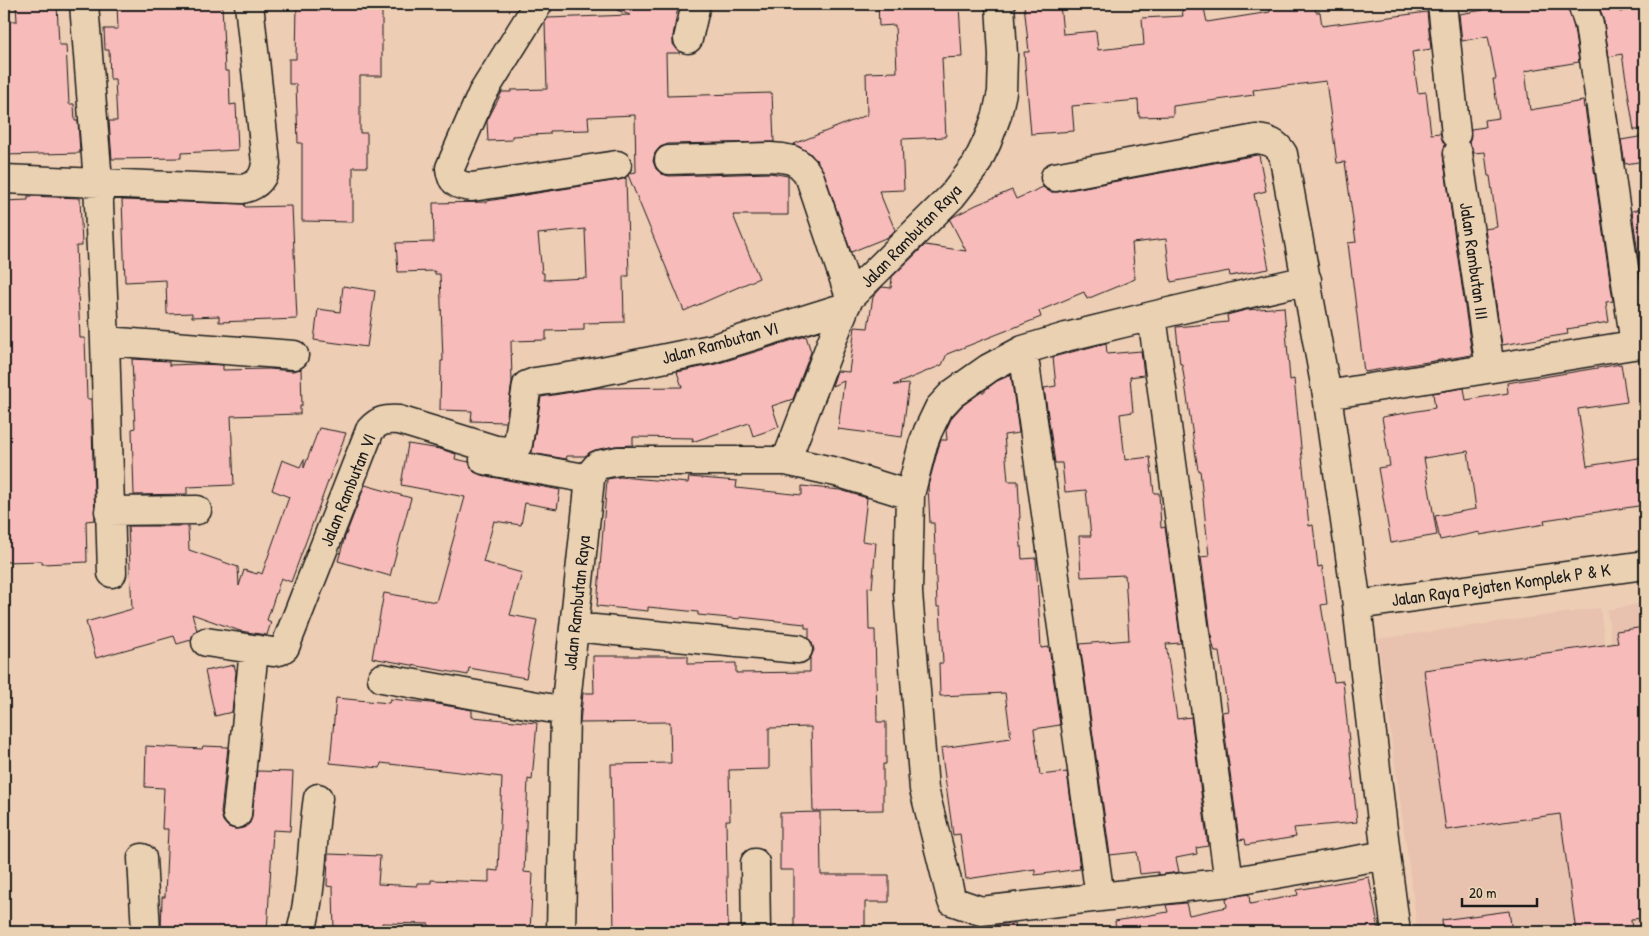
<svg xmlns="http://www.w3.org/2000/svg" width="1649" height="936" font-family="'Patrick Hand',sans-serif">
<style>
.built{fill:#e8c1af}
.building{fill:#f7bbb9;stroke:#1c1c1c;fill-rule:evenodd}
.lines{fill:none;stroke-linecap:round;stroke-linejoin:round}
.street-casing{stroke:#1c1c1c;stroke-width:31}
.street{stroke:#ead1b2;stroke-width:28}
.labels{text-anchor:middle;stroke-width:4;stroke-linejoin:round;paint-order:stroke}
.street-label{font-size:18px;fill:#1c1c1c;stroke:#ead1b2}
</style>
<rect width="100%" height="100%" fill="#edcdb3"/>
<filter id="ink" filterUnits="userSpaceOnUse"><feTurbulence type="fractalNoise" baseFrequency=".02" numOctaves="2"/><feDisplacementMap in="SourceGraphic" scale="10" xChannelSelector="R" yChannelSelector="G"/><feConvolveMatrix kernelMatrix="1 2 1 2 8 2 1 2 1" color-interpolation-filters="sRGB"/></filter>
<g filter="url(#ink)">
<path class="built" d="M1645,603V877L1607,610Z
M1600,608L1645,932H1418L1378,639Z"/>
<path class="building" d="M16,4H57L59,45H66L69,104H74L75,121H78L80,153L4,155V21H17Z
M117,4H222L225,71H229L230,105L236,104L238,150L181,153V158L112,159L109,121H117L115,79H110L109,50H105L104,29H118Z
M297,4H382V76H360V133H367V167H353V222L302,221V143H298L296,84H289V59H296Z
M878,4L959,5L962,57L942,58L946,137L902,139L904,190L879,191L895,230L888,237L851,252L823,170L810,153L794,144L867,115L866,73L897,72L895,25L879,26Z
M1024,4H1060L1063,34L1096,31L1098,50L1144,45L1142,18L1183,16L1181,4H1203L1207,22L1270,12L1269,4H1314L1316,12H1320L1322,26L1427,12L1431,49L1412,52L1418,93L1426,92L1431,134L1440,133L1445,145L1443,155L1472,355L1364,372L1348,243L1356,242L1345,162L1337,163L1326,81L1253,90L1254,95L1173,106V116L1139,117L1138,100L1072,106L1074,131L1031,134L1024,52H1029Z
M1494,4H1567L1574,28L1579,62L1525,71L1530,110L1583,101L1584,108L1585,107L1613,301L1606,302L1609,322L1567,329L1568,334L1502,345L1485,229L1497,227L1490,176H1488L1485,152L1474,153L1469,142L1471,129L1485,127L1484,120L1499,118L1493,79H1496L1488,36L1462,41L1459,14L1484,10L1483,6Z
M1598,4H1618L1620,12L1645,5V130H1634L1622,54L1609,57L1604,22Z
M678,7L673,36V44L680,53H666L667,96L772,93L774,142L668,144L660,147L655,153L653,161L656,169L662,174L669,176L770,173L788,176V215H733L759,278L684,311L628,175L630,173L636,172L635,115L588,117L589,130L550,131V134L512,136V140L488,141L487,121L502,92H511V90L547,89L545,22L548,18L630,15L617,10L618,9Z
M1645,136V161L1625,164L1621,140Z
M1257,155H1259L1266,191L1254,194L1269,269L1230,276L1229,271L1171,282L1166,239L1132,243L1135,279L1087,299L1084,292L1039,311L1041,317L947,354L942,365L894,385L909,384L902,437L838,429L844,381L832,386L837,371L849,372L855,327L868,328L873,297L882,287L891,288L892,277L925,245L966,251L950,220L953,217L976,205L1012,190L1016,199L1043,187L1050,192H1058Z
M626,178L629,276H623L624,322L584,323V330L546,331V340L511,341L512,382L506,422L471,421L472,411L440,410L441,361H443L440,274H435V271L398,272L396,243L434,242L433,203L487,202V201L619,180ZM585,229L587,278L544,280V273H542L538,234Z
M28,196L80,198L82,246H76L80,338H85L87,399H91L95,520L86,521L87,562L42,564V561L4,562V201L28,200Z
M122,200L244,204L245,207L292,206L297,319L219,322V316L192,317V313L167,314L166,280L125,282Z
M1645,208V295L1644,296L1632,211Z
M343,286L375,291L367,347L314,340L318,309L340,312Z
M1284,307L1290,380L1294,379L1309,526L1313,525L1318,567L1322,566L1327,604L1321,605L1334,682L1343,681L1357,822L1294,828L1296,837L1246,845L1245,839L1239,840L1222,712L1228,711L1219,652H1215L1212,641L1201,557L1209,556L1200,470H1198L1182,364H1180L1176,327L1228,322L1227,315L1246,310Z
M806,336L811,352L793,399L772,406L779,427L753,436L749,423L692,442L693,438L633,437V445L615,446L595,450L585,456H567L566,459L532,453L541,397L597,388L682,387L677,372L716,364Z
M1106,343L1107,354L1141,351L1144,375L1130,377L1133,412L1120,414L1125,460L1150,457L1154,493H1159L1161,528L1165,527L1181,643L1166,644L1177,719L1191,717L1208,846L1196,848L1197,854L1176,858L1179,872L1158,875V872L1140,874L1137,852L1110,855L1080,644L1129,640L1125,575L1081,577L1079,536H1091L1086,490L1065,492L1062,463H1055L1044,388L1056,386L1053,357Z
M132,359L169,361V365L198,364L223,365V370L269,369L293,371L301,369L302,406H300V414L231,416L234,485L187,487V494L134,495L132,429L135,428Z
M1621,364L1627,402L1578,409L1587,466L1645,457V505L1544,520L1545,524L1480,535V532L1440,540L1435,516L1476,509L1468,451L1424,458L1437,535L1391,543L1378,468L1390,466L1382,417L1435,408L1433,393L1464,388L1466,400L1508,393L1507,383Z
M1011,375L1019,433L1004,435L1008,481H1018L1020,518H1019L1022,559L1036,558L1041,648L1049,647L1060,725L1034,729L1040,775L1067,772L1080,869L1035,875V869L966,879L960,834L953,835L941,748L1011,738L1005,693L940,696L939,663H943L940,607H937L934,523H930L928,486L938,449L941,440H947L946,430L952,417L962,406L981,392H985V390L997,381Z
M319,428L346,433L291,582L281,578L267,620L271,622L267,635L240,631L192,614L197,630L194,633L191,640L177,644L174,636L96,658L86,622L132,609L128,526H188L189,550L238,567L239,586L244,570L257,574L258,572L262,574L289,497L272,490L282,460L300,467L304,459V468Z
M408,444L440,449L456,454L455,459L469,462L474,472L481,475L560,490L557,509L525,503L521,525L494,521L483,562L522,573L510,615L537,620L526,678L469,668L468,675L372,658L384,593L436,602L465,497L401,485Z
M620,477L688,483L689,477L737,481L736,488L802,495V486L840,490L867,498L862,541L876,543L872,588L868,587L869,630H875L877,722H886V764H883V810L813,811L811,727L769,728V769L729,770L730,820H726L728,932H614L611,764L671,763L670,722L580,723L583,693H594L593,656H688V664L736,663V673L810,672V659L814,650L812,643L809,639V628H805V624L740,617V619L698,615V612L648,607V611L597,606L607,479Z
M365,485L411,498L390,576L338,561L345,537Z
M1645,627V918L1631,919L1632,932H1576L1560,814L1446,830L1424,670L1618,643L1616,631Z
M234,665L236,672L232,712L215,716L205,671Z
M336,698L389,703L390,699L431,703L472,710V717L537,723L532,780L528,779L524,872L533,873L530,932H429V924L382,923V932H334L333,887L327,886L328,854L380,856L378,884L417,886V883H431V880L489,882V870L498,871L502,777L381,763L380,768L330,763Z
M146,746L202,749L203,746L228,747L221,813L223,821L228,827L235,829L244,828L250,823L252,816L257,771L293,772L290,831L273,830L267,932H161L162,897H165L168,829H162L164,788L145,787Z
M820,812L821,875H889V902H865V928H814L815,932H794V870H780V813Z
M1369,877L1379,932H1116L1115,921L1168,912L1166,905L1186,903L1189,915L1227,907L1226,898L1249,894L1250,904L1298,895L1297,890Z
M1509,911L1512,932H1443L1442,920Z
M1015,923L1017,932H997L996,925Z"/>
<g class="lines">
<g class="street-casing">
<path id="street" d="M84,4L98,182L105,341L112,573
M538,4L482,94L450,168C451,183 459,186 472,187L617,165
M1442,4L1456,134
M1582,4L1589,24L1635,345
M688,39L696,4
M1458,153L1490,368
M669,160L770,157L782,158L792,160L799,164L805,170L810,178L850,297
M1055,177L1256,139C1268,140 1277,143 1283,154L1327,395L1357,605L1386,855L1396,932
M4,179L242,189C257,186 264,179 266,163L249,4
M1307,280L1152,316L1066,337L1023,350L989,368L952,394L939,408L928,431L923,444L910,495L908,593L924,789L952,901L981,911L1229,882L1386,855
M1152,316L1229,882
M105,341L294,355
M1023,350L1100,897
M1327,395L1645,343
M484,460L590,479
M786,461L845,307L850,297L952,196L976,165L987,142L997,115L1002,92L1003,55L1000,4
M109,511L197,510
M1357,605L1645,565
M574,627L798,649
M206,642L273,652L279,651L285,647L370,430C379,420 386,419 399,420L496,450C504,451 513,451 518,444L527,385L535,382L587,374L711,349L845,307
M382,678L565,711
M237,814L254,650
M142,858L146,932
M755,863L756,932
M301,932C313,888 311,843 318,798
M561,932L565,711L590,479L592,472L598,465L618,461H786L836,472L910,495"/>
</g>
<use href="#street" class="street"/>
</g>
</g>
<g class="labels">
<g class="street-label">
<text transform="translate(911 236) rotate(-46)" y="6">Jalan Rambutan Raya</text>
<text transform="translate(1474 261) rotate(82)" y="6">Jalan Rambutan III</text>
<text transform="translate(720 343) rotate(-15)" y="6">Jalan Rambutan VI</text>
<text transform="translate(348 490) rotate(-68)" y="6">Jalan Rambutan VI</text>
<text transform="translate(1501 585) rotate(-8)" y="6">Jalan Raya Pejaten Komplek P &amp; K</text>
<text transform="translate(577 603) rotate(-84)" y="6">Jalan Rambutan Raya</text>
</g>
</g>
<rect width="1649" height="936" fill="none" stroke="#ead1b2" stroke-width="20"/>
<rect x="10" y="10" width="1629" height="916" fill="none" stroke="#1c1c1c" stroke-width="2" filter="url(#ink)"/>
<path d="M1462 898v8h75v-8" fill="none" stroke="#1c1c1c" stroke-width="2.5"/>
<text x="1469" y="898" font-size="15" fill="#1c1c1c" stroke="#ead1b2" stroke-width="4" paint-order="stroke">20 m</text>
</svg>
